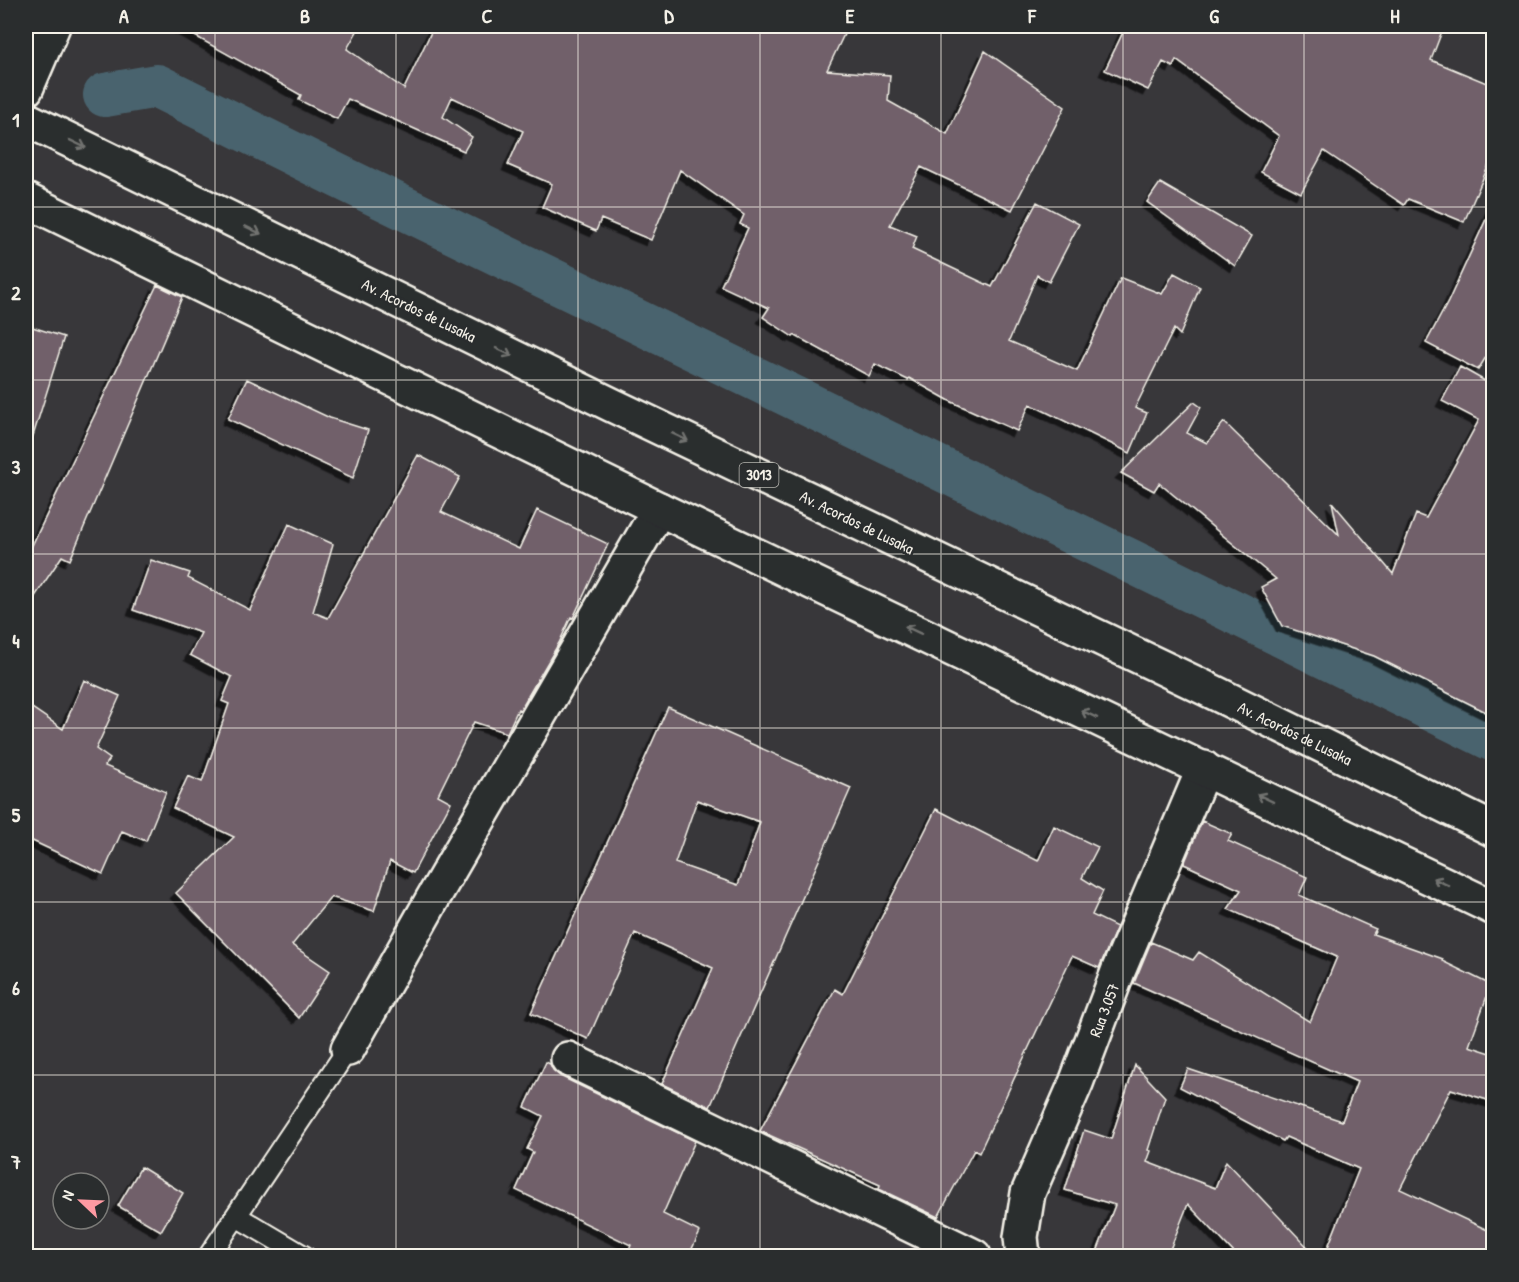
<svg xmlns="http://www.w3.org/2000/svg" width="1519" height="1282" font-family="'Patrick Hand',sans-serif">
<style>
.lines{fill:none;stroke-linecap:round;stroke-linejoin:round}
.canal{stroke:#4a646e;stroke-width:44}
.building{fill:#71616b;stroke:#f4f1e8;stroke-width:1.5;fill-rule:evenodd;filter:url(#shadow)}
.service-casing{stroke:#f4f1e8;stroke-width:24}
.minor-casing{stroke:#f4f1e8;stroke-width:38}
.primary-casing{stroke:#f4f1e8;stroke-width:38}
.service{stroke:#2a2d2e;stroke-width:20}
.minor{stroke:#2a2d2e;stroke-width:33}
.primary{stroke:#2a2d2e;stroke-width:33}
.oneway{stroke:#71726f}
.grid{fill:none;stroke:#f4f1e8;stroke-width:1.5;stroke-opacity:0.55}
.labels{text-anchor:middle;stroke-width:5;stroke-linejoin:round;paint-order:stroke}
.shield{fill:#2a2d2e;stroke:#b7b6b0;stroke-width:1.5}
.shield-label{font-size:15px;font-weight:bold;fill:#f4f1e8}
.street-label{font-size:16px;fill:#f4f1e8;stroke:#2a2d2e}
.neatline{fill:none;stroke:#f4f1e8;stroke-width:2}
.grid-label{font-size:20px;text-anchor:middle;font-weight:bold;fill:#f4f1e8}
</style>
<defs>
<filter id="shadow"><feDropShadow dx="-5.5" dy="5.5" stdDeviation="0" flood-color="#0009"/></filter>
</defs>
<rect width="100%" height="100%" fill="#38373a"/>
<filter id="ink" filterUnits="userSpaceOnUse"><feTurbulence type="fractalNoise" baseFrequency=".0167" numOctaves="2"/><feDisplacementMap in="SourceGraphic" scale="12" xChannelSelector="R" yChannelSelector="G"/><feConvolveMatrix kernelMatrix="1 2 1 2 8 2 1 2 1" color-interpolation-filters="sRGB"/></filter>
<g filter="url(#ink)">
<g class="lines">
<path class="canal" d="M105,95L157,86L338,176L1147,569L1494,740"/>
</g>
<path class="building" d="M177,26H360L347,49L404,89L434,26H848L827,70L890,75L888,101L947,134L985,51L1065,107L1012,210L921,167L890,225L917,236L912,249L992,287L1037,202L1079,224L1049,282L1037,275L1009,341L1077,371L1121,278L1162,294L1174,273L1200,287L1180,335L1174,329L1135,408L1147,413L1130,453L1030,404L1017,431L950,401L909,378L908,380L875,364L869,376L794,335L793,337L763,317L769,308L721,286L748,228L740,224L744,215L680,170L651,240L601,219L596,231L542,207L552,184L508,165L523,131L452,97L443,117L472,137L464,151L348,99L337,119L299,100L301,95Z
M1126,26H1444L1431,60L1494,86V153L1464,222L1408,199L1404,205L1324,151L1301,193L1261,172L1279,136L1176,60L1173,67L1163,62L1148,90L1105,70Z
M1160,183L1252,236L1235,266L1147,202Z
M1494,202V344L1478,370L1426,343L1448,302Z
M157,285L182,297L70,560L62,556L26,610V558Z
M26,325L64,337L33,436L26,435Z
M1460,367L1494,386V716L1374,656L1282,626L1261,587L1276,579L1159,483L1154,491L1121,473L1194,402L1201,407L1187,433L1207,443L1224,422L1339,535L1332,502L1393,574L1416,514L1426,518L1479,420L1442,401Z
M247,379L330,418L368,430L353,478L228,419Z
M418,455L460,477L441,512L519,549L537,510L608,544L573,618L571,617L559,643L520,710L518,709L507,733L474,722L438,795L451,802L413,873L390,861L374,911L331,897L292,945L330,971L299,1018L176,893L234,837L173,808L188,776L202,782L229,704L222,701L232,677L190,655L201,633L133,610L151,560L190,573L188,578L250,610L289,524L333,544L313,612L328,618Z
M84,680L120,696L96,749L110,759L105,766L166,792L146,841L122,831L103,874L26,838V704L63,729Z
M668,707L851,788L710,1107L662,1084L713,968L635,933L588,1039L531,1013ZM697,800L760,822L738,885L675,863Z
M936,809L1038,861L1054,826L1098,847L1082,878L1103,891L1092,915L1117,927L1099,968L1072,956L979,1153L974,1150L938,1217L879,1189L880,1185L760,1131L835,989L843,994Z
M1202,821L1232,834L1228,841L1307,877L1299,895L1376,929L1373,934L1443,959L1442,961L1491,985L1469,1046L1494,1054V1102L1451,1089L1400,1189L1494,1233V1257H1324L1359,1169L1286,1137L1283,1141L1180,1087L1188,1069L1342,1121L1357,1082L1134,983L1151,942L1193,960L1199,952L1310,1022L1337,957L1228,909L1241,890L1184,864Z
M546,1062L550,1064L553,1070L560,1076L695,1141L663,1214L700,1232L688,1257H626L631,1245L516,1190L533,1152L527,1149L543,1116L525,1107Z
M1135,1065L1165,1097L1148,1150L1151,1151L1147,1162L1215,1188L1226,1161L1317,1257H1238L1188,1204L1167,1257H1095L1115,1205L1065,1190L1084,1130L1111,1139Z
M141,1167L183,1193L161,1231L118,1206Z"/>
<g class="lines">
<g class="service-casing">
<path id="service" d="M236,1216L304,1256
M209,1256L348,1049"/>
</g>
<g class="minor-casing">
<path id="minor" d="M26,89L53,26
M348,1049L432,900L659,509
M568,1059L974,1256
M1023,1256L1021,1237L1028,1193L1076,1083L1119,969L1204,768"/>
</g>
<g class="primary-casing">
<path id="primary" d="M26,119L612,405L1203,687L1494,830
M26,200L659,509L1494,908"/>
</g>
<use href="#service" class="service"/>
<use href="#minor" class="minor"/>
<use href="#primary" class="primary"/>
</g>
<defs><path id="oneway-shaft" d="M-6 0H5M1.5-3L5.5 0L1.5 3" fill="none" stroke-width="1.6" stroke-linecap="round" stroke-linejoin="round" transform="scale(1.5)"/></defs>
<g class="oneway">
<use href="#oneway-shaft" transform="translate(78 144) rotate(26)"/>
<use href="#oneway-shaft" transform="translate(253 230) rotate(26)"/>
<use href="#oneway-shaft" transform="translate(504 352) rotate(26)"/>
<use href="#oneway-shaft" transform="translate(680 437) rotate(26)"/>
<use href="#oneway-shaft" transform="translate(913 630) rotate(-155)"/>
<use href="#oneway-shaft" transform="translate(1089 714) rotate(-155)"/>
<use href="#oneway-shaft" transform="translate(1265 798) rotate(-154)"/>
<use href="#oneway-shaft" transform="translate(1441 882) rotate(-154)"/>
</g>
</g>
<path class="grid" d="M215,26V1256M396,26V1256M578,26V1256M760,26V1256M941,26V1256M1123,26V1256M1304,26V1256M26,207H1494M26,380H1494M26,554H1494M26,728H1494M26,902H1494M26,1075H1494"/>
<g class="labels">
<rect class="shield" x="739.5" y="463" width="39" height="24" rx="4.5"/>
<g class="shield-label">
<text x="759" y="480">3013</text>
</g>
<g class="street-label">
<text transform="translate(419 310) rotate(26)" y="6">Av. Acordos de Lusaka</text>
<text transform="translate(857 522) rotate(26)" y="6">Av. Acordos de Lusaka</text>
<text transform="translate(1295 733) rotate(26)" y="6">Av. Acordos de Lusaka</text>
<text transform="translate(1104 1010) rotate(-69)" y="6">Rua 3.057</text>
</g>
</g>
<rect width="1519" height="1282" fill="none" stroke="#2a2d2e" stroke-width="66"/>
<g transform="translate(81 1201) rotate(293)"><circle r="28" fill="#2a2d2e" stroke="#7b7b78" stroke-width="1.5"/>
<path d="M0-4.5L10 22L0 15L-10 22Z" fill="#ff9aa2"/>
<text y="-9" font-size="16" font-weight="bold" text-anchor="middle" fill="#f4f1e8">N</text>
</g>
<rect x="33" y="33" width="1453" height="1216" class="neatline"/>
<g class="grid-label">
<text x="124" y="23">A</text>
<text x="305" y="23">B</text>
<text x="487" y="23">C</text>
<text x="669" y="23">D</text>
<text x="850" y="23">E</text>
<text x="1032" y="23">F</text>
<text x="1214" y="23">G</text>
<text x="1395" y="23">H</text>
<text x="16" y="127">1</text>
<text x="16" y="300">2</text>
<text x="16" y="474">3</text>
<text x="16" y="648">4</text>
<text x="16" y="822">5</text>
<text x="16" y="995">6</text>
<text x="16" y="1169">7</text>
</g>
</svg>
